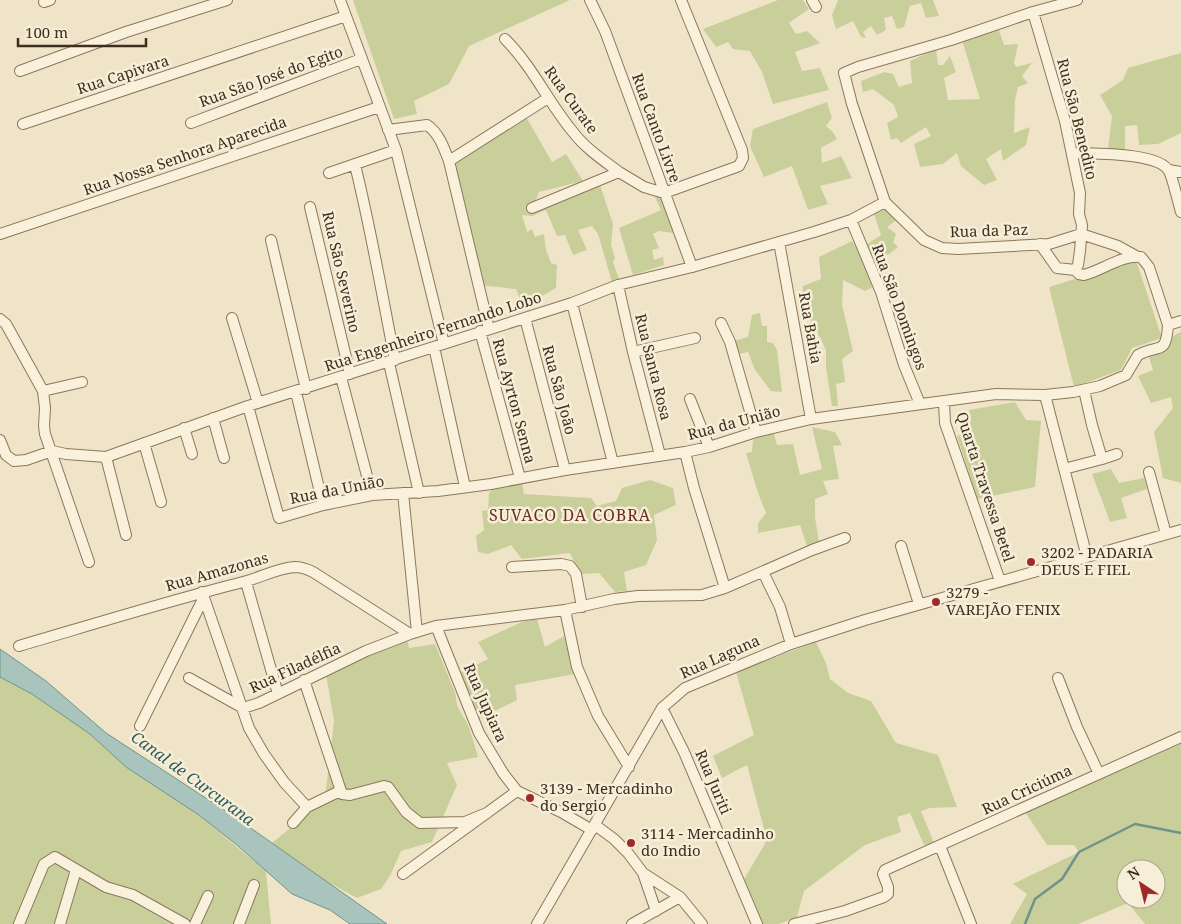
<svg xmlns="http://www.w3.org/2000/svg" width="1181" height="924" font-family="'Noto Serif',serif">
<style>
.green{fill:#c9cf9b;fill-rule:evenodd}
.water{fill:#a9c4bc;stroke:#6f938a}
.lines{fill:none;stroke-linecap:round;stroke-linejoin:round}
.stream{stroke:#6f938a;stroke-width:2.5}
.minor-casing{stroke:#8d765c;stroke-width:12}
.minor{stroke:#faf1dc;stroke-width:10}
.poi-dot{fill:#9e2a2b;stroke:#f7eed8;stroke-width:2}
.labels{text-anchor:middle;stroke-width:5;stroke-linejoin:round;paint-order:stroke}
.street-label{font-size:15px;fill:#3d2e20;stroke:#f7eed8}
.poi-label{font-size:15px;fill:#3d2e20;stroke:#f7eed8;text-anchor:start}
.neighbourhood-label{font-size:16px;letter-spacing:1px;fill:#6b2e1e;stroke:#f7eed8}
.water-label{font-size:16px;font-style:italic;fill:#2f5d5a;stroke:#f7eed8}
</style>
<rect width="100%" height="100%" fill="#f0e4c8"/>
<path class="green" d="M353,0H570L469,46L449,84L414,101L417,114L394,119Z
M778,0H803L809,9L789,23L796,34L807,31L820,43L795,52L802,71L820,68L829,90L773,104L762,72L750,51L733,49L728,42L716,47L703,29Z
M838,0H933L939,16L926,18L921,3L910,6L904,27L897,29L892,16L884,18L886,30L877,35L871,26L863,32L866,38L861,37L853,21L836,29L832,15Z
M998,27L1004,45L1018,44L1014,63L1016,67L1032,63L1022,76L1028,83L1018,87L1015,100L1014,133L1030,127L1026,145L1003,161L1001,149L986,159L997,180L984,185L961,166L957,153L943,164L920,167L914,144L931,136L926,127L901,143L897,138L891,140L887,123L898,117L894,105L873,89L863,92L861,81L884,72L893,74L899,87L912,83L910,61L936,49L938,65H943L950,56L956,72L944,78L948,100L980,99L962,40Z
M1181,53V133L1158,144L1139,145L1137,125L1125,126V151L1108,149L1112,116L1100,95L1123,80L1128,68Z
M827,102L832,118L826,126L833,132L837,139L821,148L822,163L841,156L852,178L820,186L828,204L808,210L792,166L764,177L750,146L753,129Z
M525,115L552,162L566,154L583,181L539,192L533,207L600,185L613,224L611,245L615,258L613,262L619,279L612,282L598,234L592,226L578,230L587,250L573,255L565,235L557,236L546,210L532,216L522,215L527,232L532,229L535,237L544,234L546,250L551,263L557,265L556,288L523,307L516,289L479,285L454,163Z
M661,195L673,233L659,231L653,234L659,248L652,250L654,260L663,257L664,265L633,275L619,228L661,210L655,197Z
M885,208L898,219L887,227L896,234L893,242L898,247L889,254L870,258L866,245L881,235L874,214Z
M852,241L859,252L873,287L865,291L843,280L842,305L853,351L842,359L845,382L836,384L838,406H832L826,368V350L818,334L815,324L804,315L812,303L802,297L803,286L821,279L819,257Z
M1136,260L1162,338L1132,348L1121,370L1074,387L1049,287Z
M760,313L762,326H767V342L773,343L777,350L782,392L771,391L755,370L748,352L739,354L734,341L748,337L752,315Z
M1181,332V483L1163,478L1154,432L1173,408L1171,397L1151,403L1138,376L1153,370L1148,354L1178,333Z
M1015,402L1026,420L1041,421L1035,487L978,499L980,507L957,436L966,433L965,424L971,422L969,410Z
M812,427L835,432L842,445L833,446L839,479L823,481L828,494L815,499V517L819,542L807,546L800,525L758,533V523L766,513L758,493L746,453L752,452L753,440L773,431L777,445L793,444L800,475L822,469Z
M1111,469L1119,483L1144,478L1147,489L1121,498L1127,518L1110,522L1092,474Z
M650,480L673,488L676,505L654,515L657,540L646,565L624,572L627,591L615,592L599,573L580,574L570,553L522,559L511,545L488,554L478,552L476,536L484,530L482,511L488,510L489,493L497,485L522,482L524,494L591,498L597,506L616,501L622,488Z
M537,619L545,647L564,636L575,674L515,685L517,700L476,720L459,673L488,659L478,642L522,622Z
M407,639L409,648L435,644L456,695C455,708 463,714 468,725C472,736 475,746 478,757L447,763L457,785L432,842L401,851L390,876L381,889L357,898L326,881L272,843L325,799L334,721L326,674L391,644Z
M816,642L826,663L830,679L848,693L871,701L896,743L938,755L957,807L930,808L921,811L934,843L924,845L910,813L897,817L901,832L865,845L804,891L797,917L779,924H762L743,881L767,840L747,765L722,778L713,756L754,735L736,672Z
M0,677L32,694L90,734L126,767L199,815L266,871L271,924H0Z
M1181,740V924H1145L1128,903L1078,924H1010L1027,894L1013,884L1079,852L1074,845H1047L1023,809ZM1126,869H1156V899H1126Z"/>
<path class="water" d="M0,649L46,681L106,733L235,817L387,924H350L330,910L292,894L237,845L199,815L126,767L90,734L32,694L0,677Z"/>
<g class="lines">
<path class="stream" d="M1025,924L1035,899L1062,879L1079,852L1135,824L1181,833"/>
<g class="minor-casing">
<path id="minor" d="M340,0L396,150L444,344
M590,0L605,31L692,267
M812,0L816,7
M1077,0L1033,12L951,40L858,67L844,73L852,104L885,202L924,240L942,248L958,249L1049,244L1081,234
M44,2L50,0
M1033,12L1065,121L1080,193L1079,214L1082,225L1080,251L1078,265L1075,270L1079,274L1084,275C1103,270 1121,255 1141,257L1149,267L1168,325
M505,39C533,67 548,102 573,132C585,148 603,160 619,172
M20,71L126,32L227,0
M191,123L361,59
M23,124L346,16
M388,130L427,125C439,133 444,148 449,161L489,329
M1073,153C1093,154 1158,152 1169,171C1173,179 1178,202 1181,212
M449,161L548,98
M355,165C371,229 382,295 395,360
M1169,170L1181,172
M329,173L396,150
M310,207L350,374
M532,208L619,172L644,187L664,193L739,166L743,158L742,150L681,0
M851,220L881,292L904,365L920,404
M0,234L379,107
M1081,234L1118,246L1136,256
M271,240L306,389
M779,242L811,419
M1040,244L1057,268L1075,270
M618,285L633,352L660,455
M572,303L613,463
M232,318L258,403
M525,318L565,470
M0,319L6,324L43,391L45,408L44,426L45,434L89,562
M721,323L730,342L756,432
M480,331L520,478
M434,347L465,487
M633,352L695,338
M389,363L419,493
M341,377L372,495
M1084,390L1092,425L1102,459L1117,454
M43,391L82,382
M296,392L323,505
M1045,395L1087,557
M690,399L709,447
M944,403L945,423L1000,581
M248,406L279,518L323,505L372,495L438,491L491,484L565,470L685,452L709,447L756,432L811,419L996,394L1045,395L1073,392L1100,386L1126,375L1138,355C1159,343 1166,357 1168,325L1181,321
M213,418L224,458
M184,428L192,454
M0,440L6,455L14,461L26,460L52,451L66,454L106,457L248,406L572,303L618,285L692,267L814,232L851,220L885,202
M144,443L161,502
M685,452L694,488L725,588
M106,457L126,535
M1064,469L1102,459
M1149,472L1166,534
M403,493L417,632
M901,546L919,604
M512,567L561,564L570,566L576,574L582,607
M763,572L780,607L791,644
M246,582L278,694
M202,592L249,728L264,754L284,782L307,807
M565,610L577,667L598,716L629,767
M436,626L479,733L503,773L517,791L561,812L592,830
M19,646C94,624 168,601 243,582C260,578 277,568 295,567C301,567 307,569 313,572L410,634
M189,678L243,708L259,703L366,651L410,634L436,626L565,610L614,599L638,596L702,595L725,588L812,550L845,538
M1058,678L1077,727L1099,774
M304,680L342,794L350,795L384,786L388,787L406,812L420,823L465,822L487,813
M662,708L684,752L757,924
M140,726L204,597
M293,823L307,807L340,791
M595,825L614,839L628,853L643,873L680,897L702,924
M940,846L971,924
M643,873L656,911
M403,874L517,791
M19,924L44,864L55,857L106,887L133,895L185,924
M60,924L76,870
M195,924L208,896
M239,924L254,885
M537,924L662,708L685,688L791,644L865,620L1181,530
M632,924L680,897
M794,924L845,911L884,897L888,894V887L883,874L885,870L1181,737"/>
</g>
<use href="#minor" class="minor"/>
</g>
<g class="poi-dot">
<circle cx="1031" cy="562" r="5"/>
<circle cx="936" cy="602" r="5"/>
<circle cx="530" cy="798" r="5"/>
<circle cx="631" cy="843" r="5"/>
</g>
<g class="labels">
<g class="street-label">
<text transform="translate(123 75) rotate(-18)" y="5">Rua Capivara</text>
<text transform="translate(271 77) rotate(-20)" y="5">Rua São José do Egito</text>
<text transform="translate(571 100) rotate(54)" y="5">Rua Curate</text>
<text transform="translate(1077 119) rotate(76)" y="5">Rua São Benedito</text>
<text transform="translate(656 128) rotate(70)" y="5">Rua Canto Livre</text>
<text transform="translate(185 156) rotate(-19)" y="5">Rua Nossa Senhora Aparecida</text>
<text transform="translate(989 231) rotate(-2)" y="5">Rua da Paz</text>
<text transform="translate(341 272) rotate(77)" y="5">Rua São Severino</text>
<text transform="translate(899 307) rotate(70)" y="5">Rua São Domingos</text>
<text transform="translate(810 328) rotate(80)" y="5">Rua Bahia</text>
<text transform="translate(433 332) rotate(-18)" y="5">Rua Engenheiro Fernando Lobo</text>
<text transform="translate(653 367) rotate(76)" y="5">Rua Santa Rosa</text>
<text transform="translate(559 390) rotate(75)" y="5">Rua São João</text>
<text transform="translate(514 401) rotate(75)" y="5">Rua Ayrton Senna</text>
<text transform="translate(734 423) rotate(-15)" y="5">Rua da União</text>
<text transform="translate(985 487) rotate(72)" y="5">Quarta Travessa Betel</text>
<text transform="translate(337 490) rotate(-11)" y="5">Rua da União</text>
<text transform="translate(217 572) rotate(-16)" y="5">Rua Amazonas</text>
<text transform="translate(720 657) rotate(-24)" y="5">Rua Laguna</text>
<text transform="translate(295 668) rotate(-25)" y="5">Rua Filadélfia</text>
<text transform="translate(485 703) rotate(66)" y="5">Rua Jupiara</text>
<text transform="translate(713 782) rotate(67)" y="5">Rua Juriti</text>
<text transform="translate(1027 790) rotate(-25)" y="5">Rua Criciúma</text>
</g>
<g class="poi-label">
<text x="1041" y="558">3202 - PADARIA<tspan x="1041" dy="17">DEUS E FIEL</tspan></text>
<text x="946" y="598">3279 -<tspan x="946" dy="17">VAREJÃO FENIX</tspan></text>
<text x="540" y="794">3139 - Mercadinho<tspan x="540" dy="17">do Sergio</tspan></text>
<text x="641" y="839">3114 - Mercadinho<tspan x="641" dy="17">do Indio</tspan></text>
</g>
<g class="neighbourhood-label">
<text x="570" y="521">SUVACO DA COBRA</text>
</g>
<g class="water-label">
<text transform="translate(193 778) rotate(36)" y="6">Canal de Curcurana</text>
</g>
</g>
<g transform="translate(1141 884) rotate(325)"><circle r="24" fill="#f7eed8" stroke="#ada18e"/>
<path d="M0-4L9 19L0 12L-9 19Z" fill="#9e2a2b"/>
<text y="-8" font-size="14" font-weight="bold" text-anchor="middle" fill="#3d2e20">N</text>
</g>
<path d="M18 38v8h128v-8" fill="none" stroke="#3d2e20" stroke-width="2.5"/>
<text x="25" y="38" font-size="15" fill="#3d2e20" stroke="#f7eed8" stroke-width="4" paint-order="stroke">100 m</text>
</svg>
